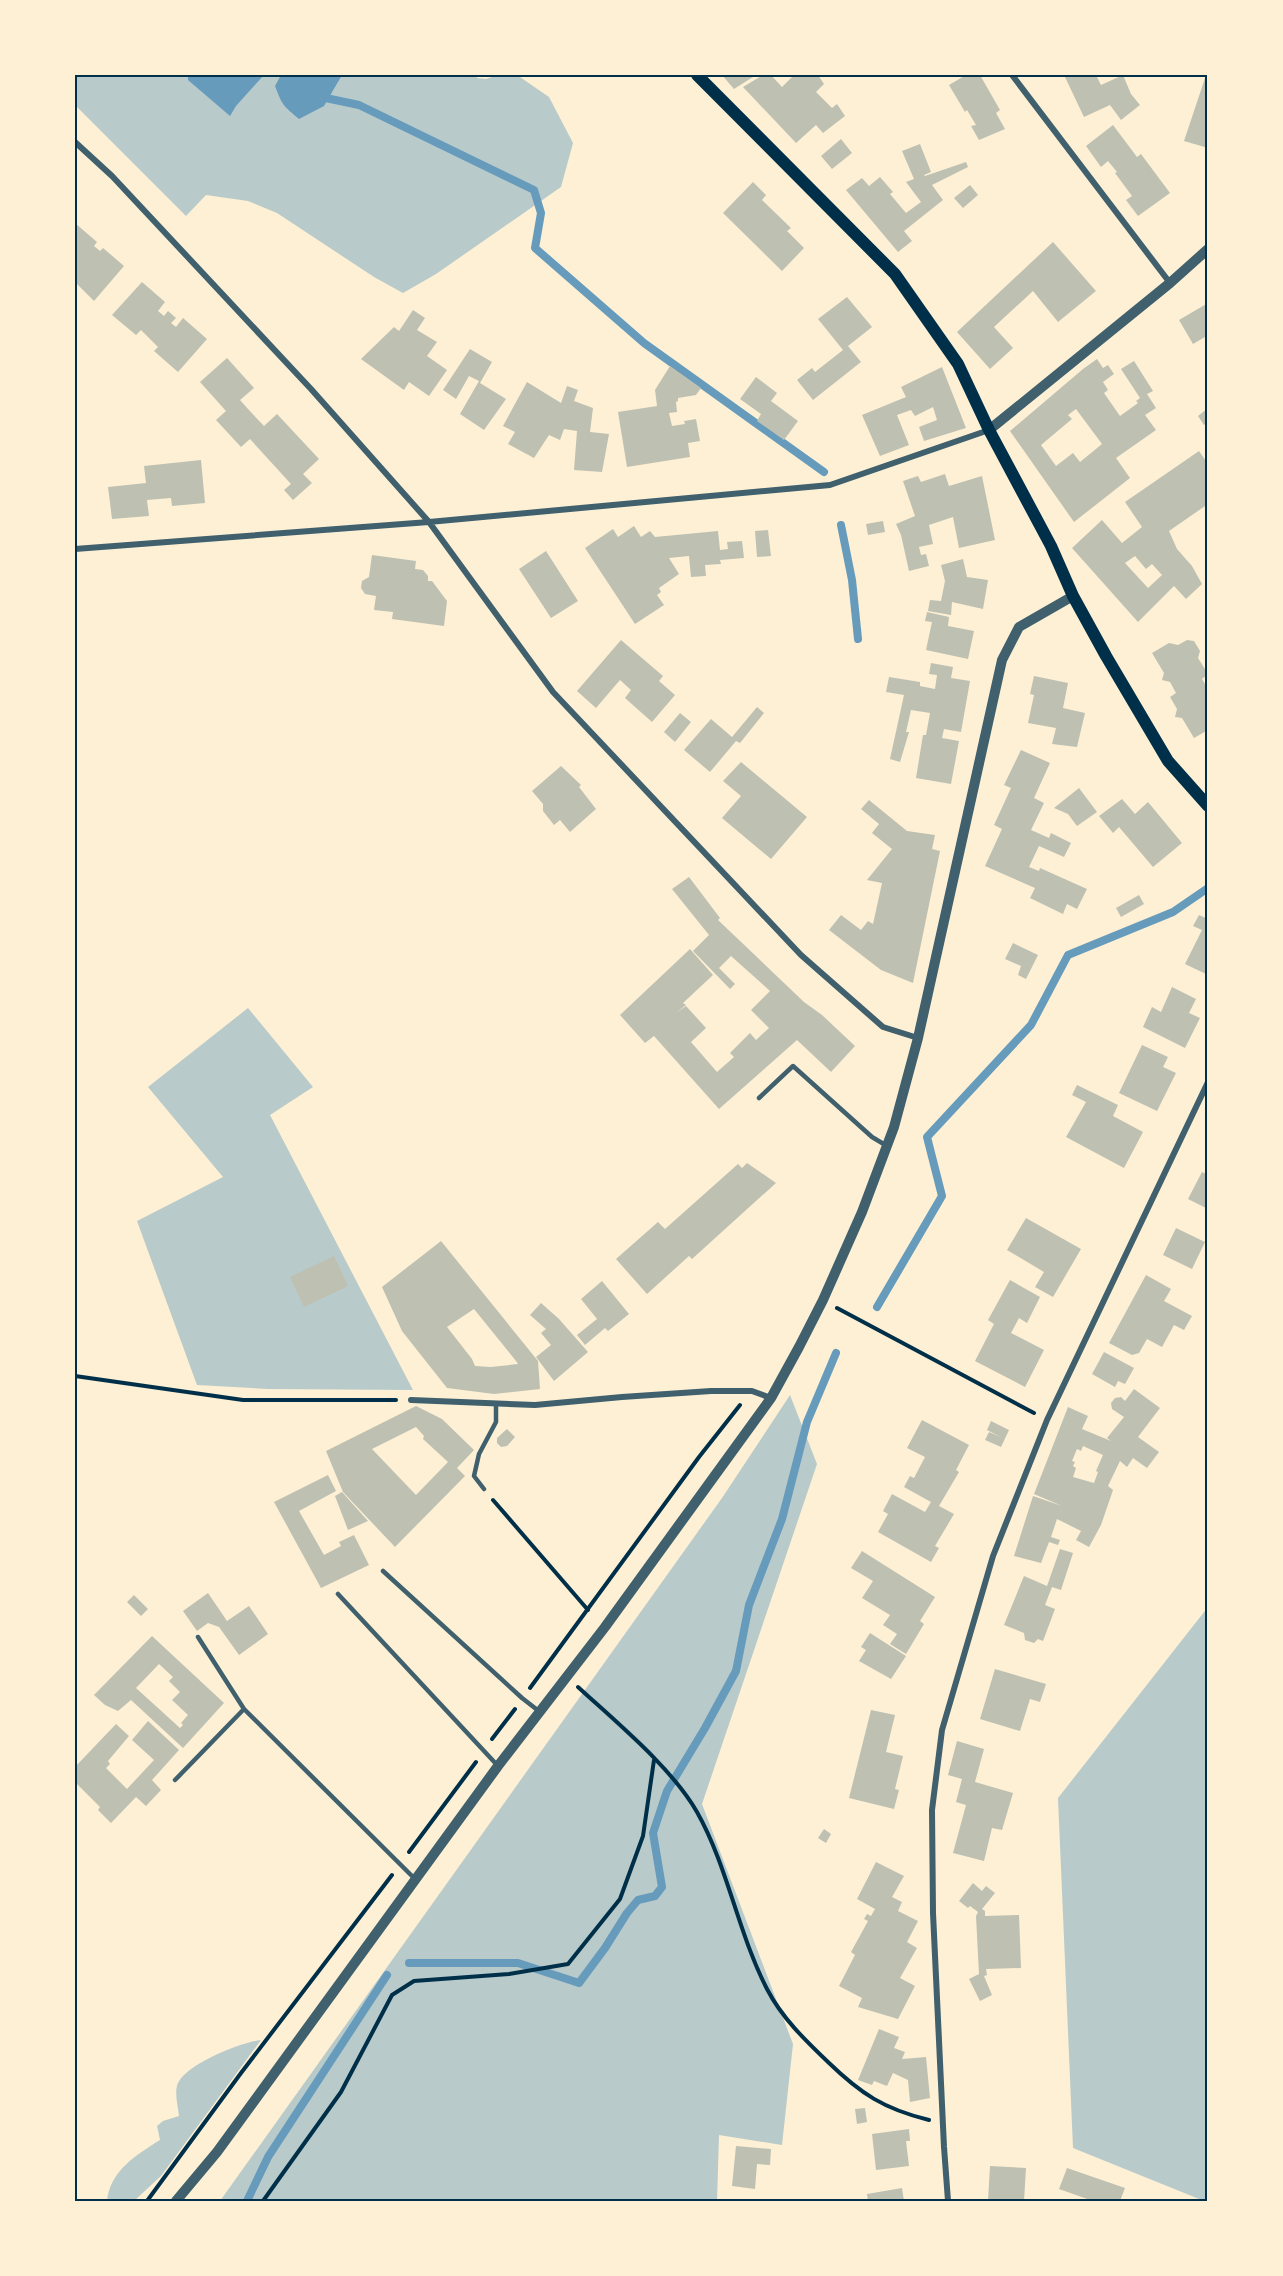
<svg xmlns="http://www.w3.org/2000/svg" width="1283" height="2276" font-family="'DejaVu Sans',sans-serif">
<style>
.green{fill:#b9caca}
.water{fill:#669bbc}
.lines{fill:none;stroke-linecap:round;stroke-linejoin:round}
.stream{stroke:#669bbc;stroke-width:8}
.building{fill:#bec0b2;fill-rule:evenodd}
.path{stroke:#003049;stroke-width:4}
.service{stroke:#3f606c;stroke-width:4.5}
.minor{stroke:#3f606c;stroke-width:6}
.tertiary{stroke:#3f606c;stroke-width:10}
.secondary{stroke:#003049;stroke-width:12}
.neatline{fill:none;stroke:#003049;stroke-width:2}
</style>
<rect width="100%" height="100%" fill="#fdf0d5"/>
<path class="green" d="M75,75H476L477,78L486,79L498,75H517L549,97L573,143L561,187L436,274L403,293L374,277L277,213L248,201L206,195L186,216L75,105Z
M248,1008L313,1087L270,1115L413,1390L268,1389L197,1385L137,1221L223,1177L148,1087Z
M790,1395L817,1464L702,1804L793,2044L782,2145L719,2135L717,2201H220L722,1498Z
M1208,1607V2201H1204L1073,2148L1058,1798Z
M261,2040L161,2176L134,2201H107C110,2171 136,2155 160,2140L157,2126L163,2121L179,2116C178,2106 174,2092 178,2083C187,2064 241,2042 261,2040Z"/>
<path class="water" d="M188,75H264L236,106L230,116L188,80Z
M281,75H342L324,106L299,119C283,105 283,107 275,86Z"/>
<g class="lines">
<path class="stream" d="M321,97L359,105L534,190L541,213L535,248L644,343L824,472
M841,525L852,580L858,639
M877,1307L942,1196L927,1137L1031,1025L1068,955L1173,912L1208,888
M409,1963H518L579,1983L605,1948L627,1913L638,1900L655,1896L662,1887L653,1833L667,1791L705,1728L736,1671L749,1605L782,1519L807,1422L836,1353
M247,2201L268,2157L387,1975"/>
</g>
<path class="building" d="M722,75H756L734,89Z
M763,75H771L782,87L794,75H818L824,84L816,92L832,108L837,104L845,116L823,133L816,125L796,143L743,87Z
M966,75H980L1000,110L996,113L1005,129L979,140L971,126L976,125L967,110L965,112L949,85Z
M1064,75H1096L1101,85L1123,75L1131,94L1140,105L1121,120L1110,105L1084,117Z
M1206,75H1208V148L1184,141Z
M1113,125L1137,157L1141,154L1170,193L1138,216L1126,200L1132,196L1115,173L1117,172L1108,161L1101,167L1086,146Z
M841,139L852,153L832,169L821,156Z
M920,144L931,172L924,175L925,176L966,162L968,167L932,185L943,200L904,231L912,241L898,252L846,190L862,178L869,186L880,177L893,192L890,194L906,213L921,202L906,182L914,179L902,151Z
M753,182L766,195L762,200L791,228L787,231L804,248L782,271L723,213Z
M970,185L978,195L963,208L954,198Z
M75,223L97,242L94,246L100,251L103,248L124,266L94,301L75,282Z
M1053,242L1096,291L1058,322L1033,291L994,327L1013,348L990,369L957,332Z
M142,282L165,302L158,311L164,316L168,311L176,318L171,323L176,327L183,318L207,339L178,372L154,351L158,347L141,330L136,335L112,315Z
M847,297L872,327L848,346L861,362L813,400L797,380L812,368L815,372L843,350L818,319Z
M1208,303V343L1205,337L1193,344L1179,320Z
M413,310L425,318L417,330L437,342L427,356L447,370L429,396L409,382L404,390L361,359L394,327L399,331Z
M470,349L492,362L480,383L506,399L484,430L460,414L479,381L469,376L456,399L443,390Z
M227,358L254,388L240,400L248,409L264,426L277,414L319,459L303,474L312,483L293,500L284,490L291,484L250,439L241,447L216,420L226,411L200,382Z
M1097,359L1103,368L1108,365L1114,374L1103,382L1108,390L1104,393L1120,416L1138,403L1136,401L1140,398L1121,369L1134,361L1153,391L1147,394L1156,408L1145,415L1156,430L1116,458L1130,478L1074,522L1010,431L1083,369ZM1076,409L1102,444L1080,462L1073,453L1056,466L1041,445L1072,419L1068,415Z
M670,366L701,388L696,395L678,398V401L676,402L677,412L669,413L672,426L685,424L684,421L696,419L700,441L688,443L690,457L627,467L618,412L657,406L655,390Z
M942,367L966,428L924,441L919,427L937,420L933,407L915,416L911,410L897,415L909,445L880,456L862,415L906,397L901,387Z
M756,377L777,393L771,401L798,421L784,440L757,421L761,414L740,399Z
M527,382L561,403L567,386L578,390L574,401L593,408L590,432L609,434L602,472L574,470L577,431L564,429L560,440L549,435L534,458L508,444L515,432L503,426Z
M1208,408V422L1204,425L1198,416Z
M1199,451L1208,464V504L1169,531L1177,549L1192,566L1202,584L1186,599L1174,586L1138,622L1072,548L1102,520L1122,543L1142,527L1125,502ZM1135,556L1146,569L1152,564L1162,575L1148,588L1125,563Z
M201,460L205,503L172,506L171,498L147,500L149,516L112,519L108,487L146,483L144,466Z
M945,474L949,486L982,476L995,540L959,548L953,517L929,525L933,544L919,547L921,555L926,554L929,566L909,571L901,535L896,524L915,516L903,481L918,476L921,482Z
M883,521L885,532L868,535L866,524Z
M634,526L641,537L650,531L655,537L718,531L720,550L728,549L727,542L742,541L744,558L720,560L721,564L705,565L706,576L691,577L689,556L669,558L679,574L659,588L661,592L657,595L664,605L635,624L585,548L613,529L618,537Z
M768,530L771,556L757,557L755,531Z
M546,551L578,601L551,618L519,569Z
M372,555L416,561L415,569L423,570L428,576V581H432L447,601L444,626L392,619L393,612L374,610L376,596L365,594L361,588L362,581L369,577Z
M963,559L967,577L988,580L983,609L952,602L951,615L928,611L930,600L941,601L945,581L941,565Z
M927,612L949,617L948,626L974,631L968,659L926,650L932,622L925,621Z
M621,640L663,676L659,681L675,695L652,722L625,698L631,690L620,680L596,708L577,691Z
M1187,640L1194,641L1200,651L1198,658L1208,674L1202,679L1208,689V730L1194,738L1182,718L1175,717L1177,709L1170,697L1176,693L1170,682L1162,680L1164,673L1152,653L1169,643L1178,645Z
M931,663L953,667L951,678L970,681L961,732L944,729L942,738L959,741L951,784L916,778L923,735H926L930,713L911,710L906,732H909L900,762L890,759L904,695L886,692L889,677L920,682V686L935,689L937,675L929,674Z
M1034,676L1068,683L1063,708L1085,713L1077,747L1052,744L1056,728L1028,723L1034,695L1030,694Z
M757,707L764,713L740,743L736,741L710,772L684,750L711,719L732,737Z
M680,713L691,722L675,742L664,732Z
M1021,750L1050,763L1034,798L1044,803L1031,830L1049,838L1051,833L1071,843L1064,857L1039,846L1029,867L1039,871L1040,868L1087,889L1077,909L1067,904L1063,914L1030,898L1035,888L985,866L1002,829L994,825L1011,788L1004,785Z
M741,762L807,817L771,859L722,818L741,796L723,781Z
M561,766L581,785L579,787L596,809L570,832L560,820L554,825L543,811V804L532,791Z
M1079,788L1097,812L1077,826L1068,814L1054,808Z
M1122,799L1135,814L1148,802L1182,843L1153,867L1119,827L1113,833L1099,816Z
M869,800L907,831L935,835L932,849L940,851L913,983L881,970L829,930L841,915L861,930L868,921L873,924L882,883L867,880L892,849L872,833L879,824L861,809Z
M689,877L720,918L718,920L804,1002L822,1015L855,1046L831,1072L797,1040L719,1109L654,1036L645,1043L620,1015L690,949L713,975L683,1003L686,1005L676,1013L686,1006L706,1028L691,1042L717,1072L734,1057L730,1053L750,1033L756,1040L769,1028L751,1010L770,991L731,956L719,968L735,984L730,989L693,951L709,935L672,889Z
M1139,895L1144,904L1121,917L1116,908Z
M1199,915L1208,919V975L1185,964L1202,930L1193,926Z
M1013,943L1038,955L1026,979L1018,975L1021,966L1005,959Z
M1172,987L1196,999L1189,1013L1200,1018L1185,1048L1143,1027L1152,1007L1161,1012Z
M1142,1045L1168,1057L1163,1067L1176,1073L1157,1111L1119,1093Z
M1077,1085L1118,1105L1113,1116L1143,1132L1124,1168L1066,1137L1086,1102L1072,1095Z
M747,1163L776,1183L692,1259L689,1256L647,1294L616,1259L658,1222L665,1229L738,1164L742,1168Z
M1202,1172L1208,1175V1209L1188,1199Z
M1026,1218L1081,1249L1053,1297L1035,1287L1044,1272L1007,1250Z
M1176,1228L1205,1242L1192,1269L1163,1255Z
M441,1241L538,1361L540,1389L494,1394L447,1388L402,1331L382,1287ZM474,1309L516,1361L518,1364L491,1367L475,1366L472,1359L447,1327Z
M334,1256L348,1286L304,1307L290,1277Z
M1146,1275L1171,1289L1164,1301L1192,1316L1184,1330L1174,1325L1162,1347L1147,1339L1139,1353L1132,1355L1109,1343Z
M1010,1280L1040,1297L1027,1323L1019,1318L1011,1333L1044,1350L1025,1387L975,1361L994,1324L988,1320Z
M602,1281L629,1314L608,1331L605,1328L585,1345L577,1335L597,1319L581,1299Z
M541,1303L559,1319L588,1352L554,1381L536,1357L551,1345L541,1333L546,1329L530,1315Z
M1104,1352L1134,1368L1125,1384L1118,1381L1115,1387L1092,1374Z
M1134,1389L1160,1408L1138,1437L1159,1452L1147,1468L1133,1458L1127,1467L1120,1461L1108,1486L1113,1490L1101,1525L1089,1547L1076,1540L1081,1531L1057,1519L1051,1537L1060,1540L1058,1545L1049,1542L1041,1563L1014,1556L1033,1496L1062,1506L1034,1494L1068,1407L1088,1416L1082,1429L1111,1441L1107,1438L1124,1417L1112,1409L1111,1403L1115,1398L1121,1397L1125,1401ZM1083,1446L1103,1455L1096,1471L1098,1472L1094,1483L1073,1477L1076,1468L1073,1466L1075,1462L1072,1461L1077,1449L1081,1451Z
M416,1406L442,1419L474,1450L457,1468L465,1476L395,1547L343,1492L326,1451ZM416,1427L424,1436L423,1439L448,1462L416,1495L372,1449Z
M922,1420L969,1445L956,1470L959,1472L939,1506L954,1514L935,1546L939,1548L931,1562L878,1532L888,1514L883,1511L892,1494L925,1512L931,1502L904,1487L910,1476L914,1478L925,1457L907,1448Z
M991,1421L1009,1430L1001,1447L985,1440L989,1432L1001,1437L987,1430Z
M507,1429L515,1437L507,1446L501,1447L497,1443V1438Z
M328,1475L336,1491L299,1511L324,1555L341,1546L339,1542L354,1535L369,1565L321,1588L274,1502Z
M342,1492L368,1521L348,1530L335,1496Z
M1060,1549L1073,1553L1061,1590L1052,1587L1045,1605L1055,1609L1043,1641L1038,1639L1034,1643L1025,1640L1024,1633L1004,1625L1024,1576L1047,1586Z
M862,1551L935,1597L920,1621L924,1624L906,1654L890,1644L897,1634L883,1625L890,1615L862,1598L873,1581L851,1568Z
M208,1593L227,1621L249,1606L268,1634L239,1655L219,1627L208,1623L197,1631L183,1611Z
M134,1595L148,1609L141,1616L127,1602Z
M870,1633L906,1656L891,1679L859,1661L866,1650L861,1647Z
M152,1636L224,1703L183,1748L131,1700L118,1711L105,1705L94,1695ZM159,1664L173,1677L169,1681L180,1692L172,1700L188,1715L181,1723L183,1725L180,1728L136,1688Z
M995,1669L1046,1684L1040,1702L1030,1699L1020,1731L980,1719Z
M871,1710L895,1715L886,1752L903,1756L895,1789L899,1790L894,1809L849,1798Z
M148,1721L179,1750L152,1780L161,1790L146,1806L136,1797L111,1823L98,1810L100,1807L75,1782V1767L116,1724L129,1736L108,1761L110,1764L106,1768L127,1789L154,1760L132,1740Z
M957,1741L984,1749L975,1782L1013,1793L1002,1830L992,1828L984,1861L953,1853L966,1805L956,1802L962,1779L948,1775Z
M824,1829L831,1834L826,1843L818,1838Z
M876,1862L904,1876L892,1897L902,1902L898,1911L918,1921L907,1942L917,1948L900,1978L915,1986L898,2019L858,2007L862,1998L839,1986L855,1955L851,1952L868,1921L864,1919L867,1914L871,1916L875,1909L857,1899Z
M973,1883L982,1891L986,1886L995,1893L982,1909L985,1911V1916L1019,1915L1021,1968L986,1969L987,1975L984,1976L992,1995L980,2001L969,1979L979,1974L976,1916L978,1912L970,1906L968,1908L959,1901Z
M879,2029L899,2037L894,2048L905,2052L902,2059L926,2057L930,2098L910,2102L908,2080L893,2073L887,2086L874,2081L872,2085L858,2080Z
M865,2108L867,2122L857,2124L855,2109Z
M909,2129L910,2141H906L909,2166L876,2170L872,2134Z
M736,2146L771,2149L770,2165L757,2164L755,2189L732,2186Z
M990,2166L1026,2168L1024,2201H988Z
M1067,2168L1125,2188L1120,2201H1093L1059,2189Z
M902,2188L904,2201H868L867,2194Z"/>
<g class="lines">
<path class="path" d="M837,1308L1034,1413
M75,1376L243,1400H396
M493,1500L588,1610
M578,1687C616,1722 672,1768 697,1812C728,1867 738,1933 767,1989C782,2018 805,2040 828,2062C861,2094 884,2109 929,2120
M530,1688L699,1457L740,1405
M492,1739L515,1709
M409,1852L476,1762
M147,2201L241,2073L392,1875
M263,2201L341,2092L392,1995L414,1981L509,1974L568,1964L620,1899L643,1836L654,1760"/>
<path class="service" d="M759,1098L793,1066L872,1137L887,1146
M484,1489L474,1476L479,1454L496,1422V1405
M383,1571L522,1698L540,1712
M338,1594L498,1766
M198,1637L244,1709
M175,1780L244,1709L414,1878"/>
<path class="minor" d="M1012,75L1170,283
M75,142L112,176L311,389L429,522L553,692L801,955L883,1027L918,1038
M75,549L429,522L830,485L989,430
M411,1400L535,1405L622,1397L711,1391H752L771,1398
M948,2201L944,2147L933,1913L932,1810L942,1730L993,1556L1047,1420L1208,1082"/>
<path class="tertiary" d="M989,430L1170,283L1208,249
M176,2201L217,2152L498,1766L605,1627L771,1398L799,1347L823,1300L862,1212L894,1127L918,1038L1002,660L1019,627L1073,596"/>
<path class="secondary" d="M697,75L895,274L958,364L989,430L1051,546L1073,596L1106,656L1168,761L1208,806"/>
</g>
<rect width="1283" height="2276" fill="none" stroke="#fdf0d5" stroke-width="153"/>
<rect x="76" y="76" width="1130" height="2124" class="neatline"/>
</svg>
